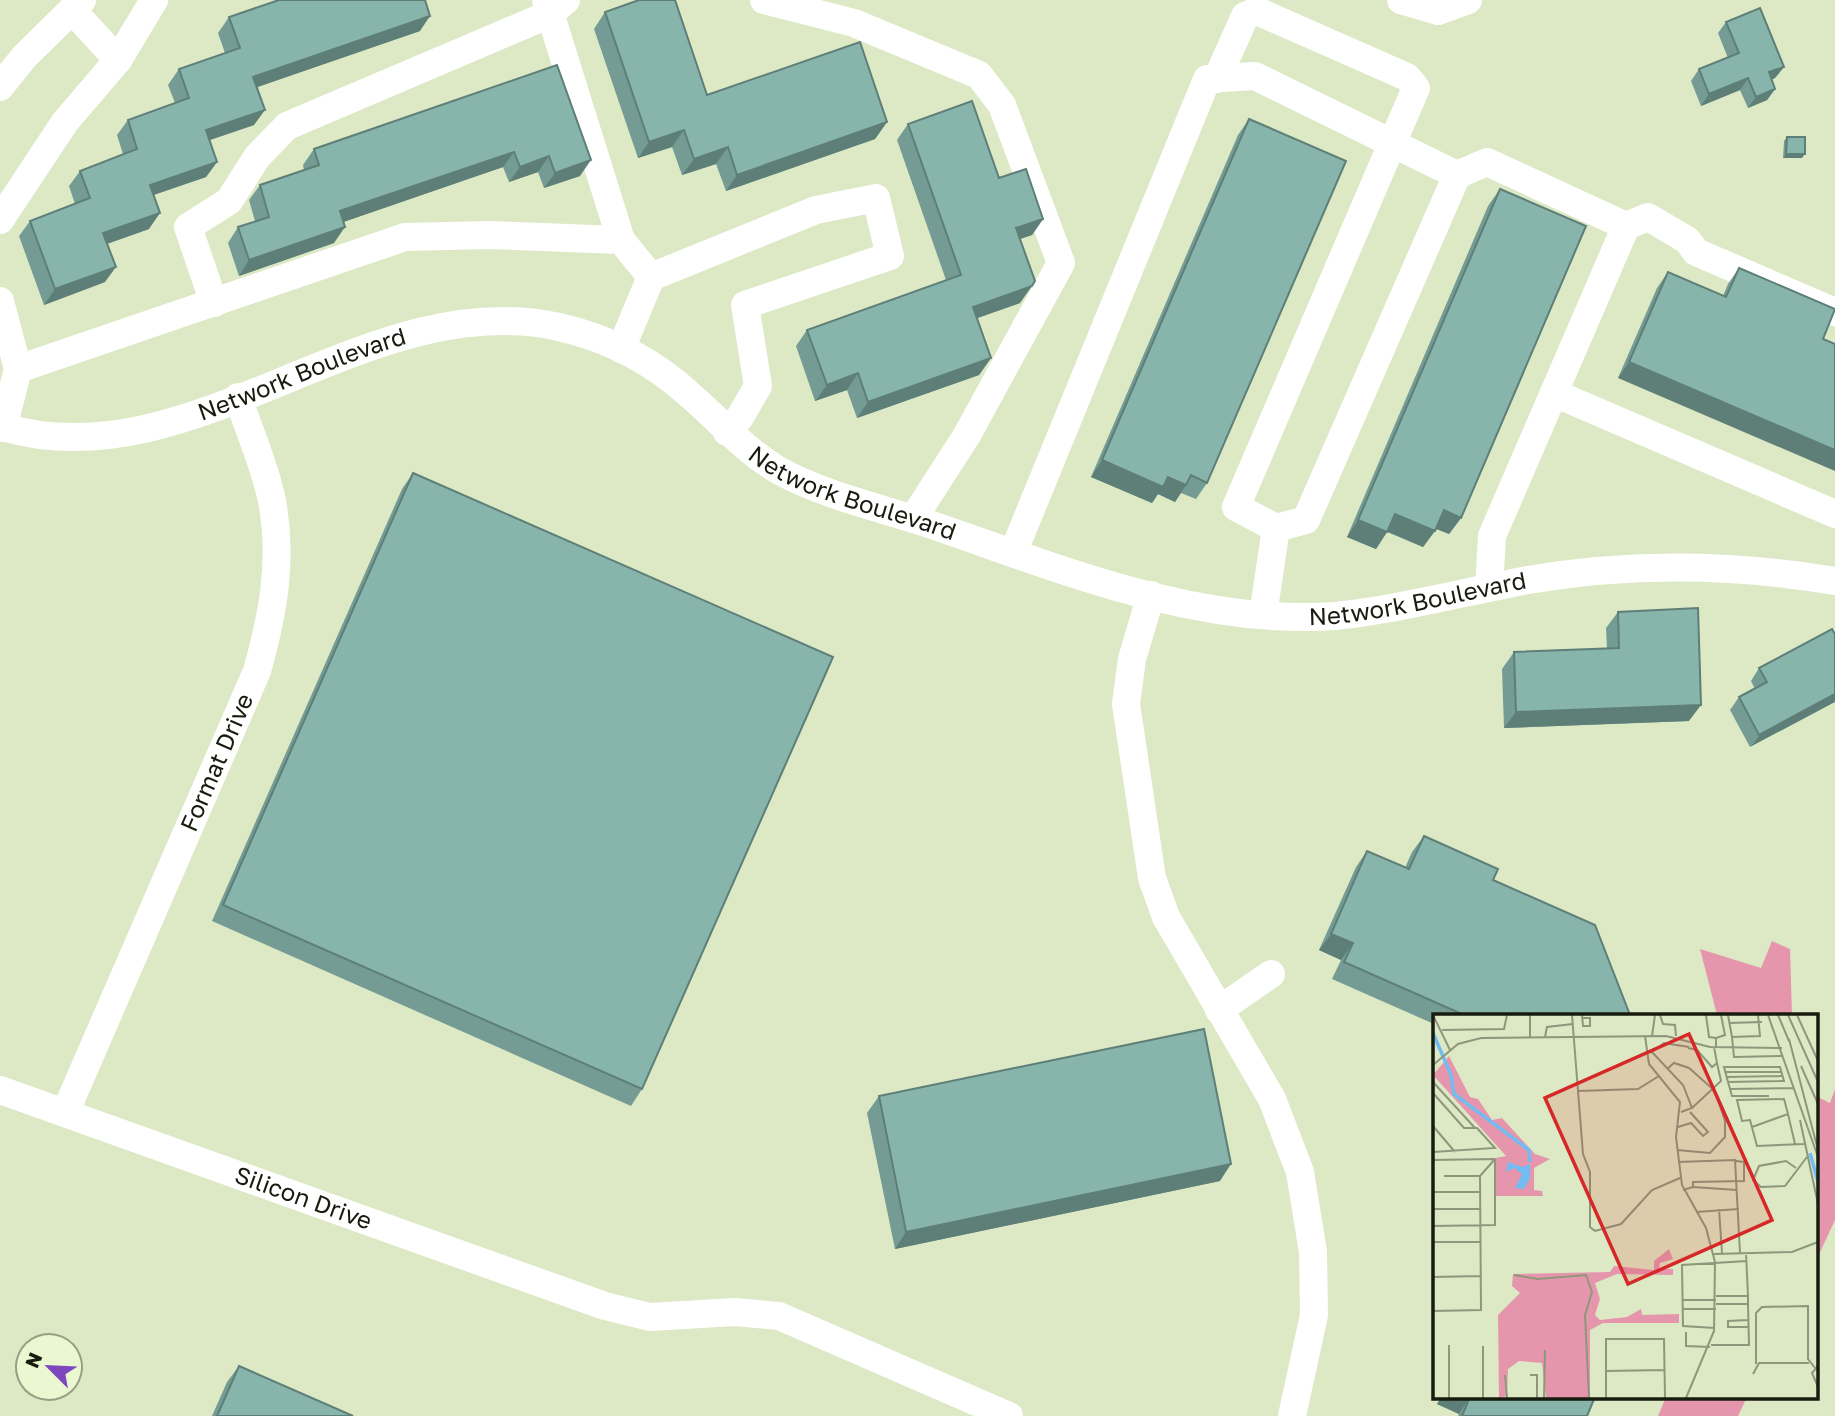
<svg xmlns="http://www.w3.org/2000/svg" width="1835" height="1416" font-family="'Golos Text',sans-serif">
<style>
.green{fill:#e696ac}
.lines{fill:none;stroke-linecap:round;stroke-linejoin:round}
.minor{stroke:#fff;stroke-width:28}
.wall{fill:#749c94}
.shaded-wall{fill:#5e7f78}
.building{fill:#87b5ac;stroke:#5e7f78;stroke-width:2}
.labels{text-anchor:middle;stroke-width:7;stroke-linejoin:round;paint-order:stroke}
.street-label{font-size:24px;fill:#181c0f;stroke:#eaf7d1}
.inset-river{fill:none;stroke:#73bcf2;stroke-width:3.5}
.inset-road{fill:none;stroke:#8e977c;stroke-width:2}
.view{fill:#d62828;fill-opacity:0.15;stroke:#d62828;stroke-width:3.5}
.inset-edge{fill:none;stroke:#181c0f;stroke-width:3.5}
</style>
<rect width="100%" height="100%" fill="#dde9c4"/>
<path class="green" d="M1772,941L1790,949L1792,1015H1717L1700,949L1761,968Z
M1835,1089V1220L1816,1261V1096L1830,1103Z
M1666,1397H1747L1738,1416H1658Z"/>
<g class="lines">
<g class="minor">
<path d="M546,0L621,240"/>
<path d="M764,0L854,23L979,75L1002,105L1061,263L967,435L913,519"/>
<path d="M1401,0L1438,11L1468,0"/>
<path d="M118,60L154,0"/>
<path d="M1217,79L1245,16L1257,11L1407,77L1416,88L1236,507L1276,528L1263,615"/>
<path d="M0,87L24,57L82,0"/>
<path d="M0,220L65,122L118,60L72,10"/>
<path d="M651,277L816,210L876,198L890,256L745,305L758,386L740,417L727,432"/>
<path d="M0,301L18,369"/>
<path d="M214,303L188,227L229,201L257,157L287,126L550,14L566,0"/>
<path d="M1554,393L1835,514"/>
<path id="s1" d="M0,426C191,486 365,284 559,327C608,338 654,362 691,396C720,421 744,450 778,470C823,495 877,507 926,523C1056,567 1195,626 1335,616C1400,609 1464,592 1528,580C1629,563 1734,564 1835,581"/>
<path d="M3,428L18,369L405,237L489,235L621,240L651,277L621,349"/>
<path d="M1276,528L1306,520L1457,175"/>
<path d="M1013,553L1207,79L1255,76L1457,175L1487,162L1626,226L1648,217L1687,240L1696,252L1835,312"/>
<path d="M1489,588L1492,536L1626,226"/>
<path d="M1151,595L1132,659L1126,704L1152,878L1166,917L1272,1099L1300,1172L1313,1252L1314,1315L1292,1416"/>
<path d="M1219,1010L1271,974"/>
<path id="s2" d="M0,1090L605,1306L650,1317L735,1312L779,1316L1009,1416"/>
<path id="s3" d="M65,1113L257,671C273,614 283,560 272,501C265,466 249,431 238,397"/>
</g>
</g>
<path class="wall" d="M605,12L707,95L887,122L875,139L726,191L716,164L682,175L672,147L638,158L594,29Z
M229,17L420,31L257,87L254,125L210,140L217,162L206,177L153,195L149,229L107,244L105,282L44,305L19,236L30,221L75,204L69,186L80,171L123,154L117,135L128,120L175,103L168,85L179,69L225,53L218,33Z
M1726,22L1784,67L1775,78L1771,80L1775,89L1767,100L1748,108L1740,90L1701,106L1691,81L1699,69L1728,58L1718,33Z
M557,65L580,176L544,188L538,172L509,182L503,167L343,222L334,243L239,276L228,243L238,227L255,221L249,200L260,185L304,170L303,165L314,149Z
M1249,119L1207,483L1196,499L1181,493L1175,502L1158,494L1152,503L1091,477L1238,135Z
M908,124L999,178L1043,219L1032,235L1020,239V303L976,318L991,358L979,375L857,418L847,390L815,401L796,346L807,330L946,280L897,140Z
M1787,137L1802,158H1783L1784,141Z
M1500,189L1461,518L1449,534L1436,529L1423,547L1387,532L1376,549L1347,537L1488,206Z
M1739,268L1835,309L1618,378L1657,288L1668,272L1723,296L1728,284Z
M413,473L642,1089L631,1106L212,921L402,489Z
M1618,612L1689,721L1504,728L1502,669L1514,652L1607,649L1606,628Z
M1835,634L1750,747L1730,710L1739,697L1755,689L1751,681L1759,668Z
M1424,836L1493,880L1630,1015H1434V1024L1332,979L1341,960L1319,950L1356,867L1367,851L1405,868L1412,852Z
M879,1096L1220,1181L895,1249L867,1113Z
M239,1366L353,1416H212L227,1382Z
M1441,1397H1595L1587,1416H1458L1459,1414L1437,1404Z"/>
<path class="shaded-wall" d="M430,16L420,31L243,92L253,77Z
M1784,67L1775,78L1761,84L1769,72Z
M1748,78L1740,90L1701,106L1709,94Z
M1775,89L1767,100L1748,108L1756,97Z
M265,110L254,125L195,145L206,130Z
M887,122L875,139L726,191L737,175Z
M684,130L672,147L638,158L649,142Z
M728,147L716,164L682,175L694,159Z
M514,152L503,167L329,227L340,211Z
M1786,154H1805L1802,158H1783Z
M549,156L538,172L509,182L520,167Z
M591,160L580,176L544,188L555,173Z
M217,162L206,177L139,200L150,185Z
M160,213L149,229L92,249L103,233Z
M1043,219L1032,235L1005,244L1016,228Z
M345,227L334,243L239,276L249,260Z
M116,267L105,282L44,305L55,289Z
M1032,286L1020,303L961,324L973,307Z
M991,358L979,375L857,418L868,402Z
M1629,362L1835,450V471L1618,378Z
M858,373L847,390L815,401L827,385Z
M1102,460L1168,477L1186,485L1175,502L1158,494L1152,503L1091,477Z
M1444,510L1461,518L1449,534L1432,527Z
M1395,514L1435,531L1423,547L1384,530Z
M1358,520L1387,532L1376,549L1347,537Z
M1835,694V702L1750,747L1759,735Z
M1701,705L1689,721L1504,728L1516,712Z
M1331,934L1353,943L1341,960L1319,950Z
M1231,1164L1220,1181L895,1249L906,1232Z
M1442,1397H1470L1459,1414L1437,1404Z"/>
<path class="building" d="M279,0H425L430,16L253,77L265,110L206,130L217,162L150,185L160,213L103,233L116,267L55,289L30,221L90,198L80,171L137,149L128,120L189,98L179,69L240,48L229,17Z
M639,0H675L707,95L860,42L887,122L737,175L728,147L694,159L684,130L649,142L605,12Z
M1760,8L1784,67L1769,72L1775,89L1756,97L1748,78L1709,94L1699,69L1739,53L1726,22Z
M557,65L591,160L555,173L549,156L520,167L514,152L340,211L345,227L249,260L238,227L269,217L260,185L319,165L314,149Z
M972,101L999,178L1026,169L1043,219L1016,228L1035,281L1032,286L973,307L991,358L868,402L858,373L827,385L807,330L961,275L908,124Z
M1249,119L1346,161L1207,483L1191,475L1186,485L1168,477L1163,487L1102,460Z
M1787,137H1805V154H1786Z
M1500,189L1586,226L1461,518L1444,510L1435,531L1395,514L1387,532L1358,520Z
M1739,268L1835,309L1823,339L1835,344V450L1629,362L1668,272L1726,297Z
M413,473L833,657L642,1089L223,905Z
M1698,608L1701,705L1516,712L1514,652L1619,648L1618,612Z
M1832,629L1835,634V694L1759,735L1739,697L1767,682L1759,668Z
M1424,836L1498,869L1493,880L1595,925L1630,1015H1464L1344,962L1353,943L1331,934L1367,851L1409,869Z
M1204,1029L1231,1164L906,1232L879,1096Z
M239,1366L353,1416H217Z
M1470,1397H1595L1587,1416H1462Z"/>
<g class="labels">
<g class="street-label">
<text dy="8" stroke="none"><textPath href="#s1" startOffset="313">Network Boulevard</textPath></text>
<text dy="8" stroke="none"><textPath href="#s1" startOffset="922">Network Boulevard</textPath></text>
<text dy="8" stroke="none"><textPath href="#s1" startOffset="1508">Network Boulevard</textPath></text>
<text dy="8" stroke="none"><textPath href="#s3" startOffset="382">Format Drive</textPath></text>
<text dy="8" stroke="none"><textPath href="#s2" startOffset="322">Silicon Drive</textPath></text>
</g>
</g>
<g transform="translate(1433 1014)">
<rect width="385" height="385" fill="#dde9c4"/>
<path d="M16,42L37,83L45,85L59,106L69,104L102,140L117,145L101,154V176L109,177L110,182H63L62,144L73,142L0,61ZM236,235L240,245L227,249L226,255H240V261L184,260L162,269L167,285L162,301L167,306L194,303L208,295L209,301L246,300V309H170L157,316V384H113L109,349L86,347L75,355L74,382L66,384L65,301L87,279L79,272L80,260L177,258L181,252L221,256V247Z" fill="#e696ac"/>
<path d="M75,148L89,153L97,150V164L91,175L82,174L89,160L81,154L73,158Z" fill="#73bcf2"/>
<path class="inset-river" d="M0,19L18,61L21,80L96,136L97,148M377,139L385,168"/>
<path class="inset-road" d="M0,1L17,36M97,1V24M139,1L150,140L157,158V213L162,217L188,210L219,176L247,164M149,1L150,12H157V4H149M227,1L230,10L242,11L243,22M273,1L276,23L283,24M295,1L299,23L327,22L325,1M335,1L385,143M345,1L356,27M355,1L385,68M364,1L385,47M296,9L329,8M9,16L71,15L74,1M212,22L216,50L247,88L243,123L249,171L273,214L282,248L281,317L253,384M219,22L222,1M112,23L114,13L140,10M299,23L301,43L350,42M356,25L385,136M283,33V24L292,21L288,1M255,34L264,36L279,53L284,49L281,33M219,38L231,29L256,33M212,39L219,38L250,71L259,94L248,98M0,51L25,30L48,24L233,22L277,33L349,34M368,52L385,90M234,55L241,49L256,54L282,77L292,107V123L277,139L244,136M293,58H348M294,63L349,62M0,68L42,114M295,68L351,67L347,53H291L295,68L297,75L360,74M297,75L299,82H336M145,77L205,75L226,62M0,79L31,114H44L62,134L0,138M259,94L288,67L284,49M355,100L351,85L304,86L309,107L317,106L324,132L371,130M367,106L385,190M0,112L22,138M245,113L258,109L270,122L275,118L257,98M319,113L355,100L362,130M0,146L62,145M245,148L302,146L307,239M363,154L353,147L326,152L320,166L328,173L352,172L374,143M11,162H47M47,162L62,145M260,173L304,176M250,176L260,173V168L311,167V148L303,147M0,178H47M0,195H47M286,195L289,239M263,198L306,195M0,212L62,211V145M0,228H48M313,239L315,282M281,240L359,238L385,228M81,261L105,265L153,261L159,278L152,301L156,384M0,263L48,262M283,282H315V290H283M249,286H283M249,295H283M0,297L48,296L47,162M315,306L295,307V313H315M282,314L250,312L249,251L314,247M253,318V332L277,333M16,331V384M278,331H316L315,290M50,332V384M323,350V299L329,293L375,292V345L382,354M385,352L379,359L385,373M173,357L231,356M320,360L326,349H376M72,361L74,384M97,361H104V384M111,384L112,336M173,384V325H231L232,384"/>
<path class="view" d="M256,20L339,206L195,270L112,84Z"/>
<rect width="385" height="385" class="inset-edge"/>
</g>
<g transform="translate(49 1367) rotate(294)"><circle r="33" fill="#eaf7d1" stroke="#969f83" stroke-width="2"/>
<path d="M0-5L12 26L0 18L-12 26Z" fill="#7f47be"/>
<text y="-10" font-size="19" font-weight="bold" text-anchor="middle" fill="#181c0f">N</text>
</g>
</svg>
